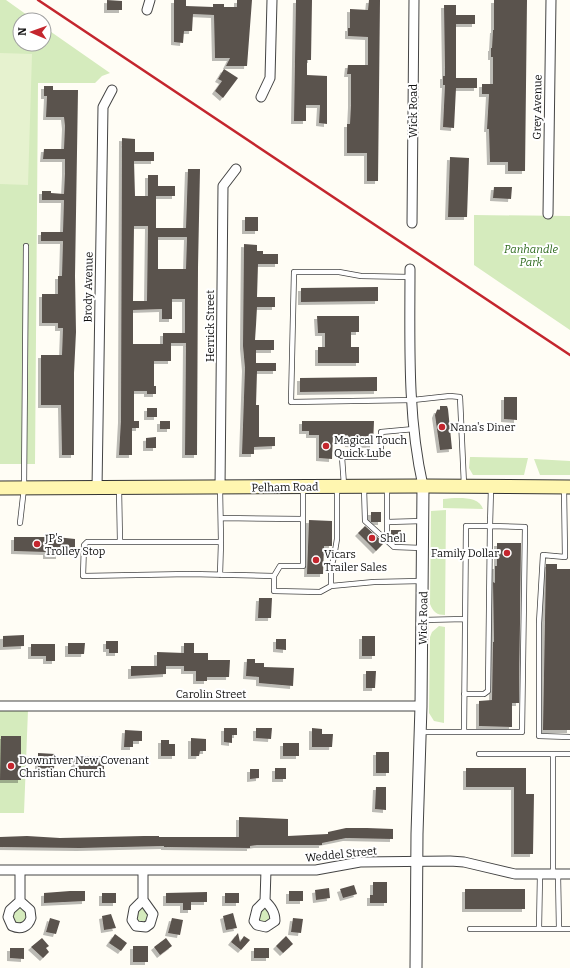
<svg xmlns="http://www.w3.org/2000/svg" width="570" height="968" font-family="Bitter,serif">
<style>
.green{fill:#d5ebbd}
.pitch{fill:#e6f2cf}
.building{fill:#5a524d;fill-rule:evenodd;filter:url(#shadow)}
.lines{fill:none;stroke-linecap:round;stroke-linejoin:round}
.service-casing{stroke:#444;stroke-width:6}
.minor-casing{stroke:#444;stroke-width:11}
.tertiary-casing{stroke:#444;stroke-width:13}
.secondary-casing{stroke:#333;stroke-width:15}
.service{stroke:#fff;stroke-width:4.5}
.minor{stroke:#fff;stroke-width:9}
.tertiary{stroke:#fff;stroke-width:11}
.secondary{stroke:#fff6b0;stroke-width:13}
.rail{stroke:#c4262e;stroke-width:2.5}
.poi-dot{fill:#c4262e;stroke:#fff;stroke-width:1.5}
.labels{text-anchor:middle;stroke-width:4;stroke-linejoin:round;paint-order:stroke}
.street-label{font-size:11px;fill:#111;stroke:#fff}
.park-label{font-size:11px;font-style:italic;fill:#2f6b1f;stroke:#fff}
.poi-label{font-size:11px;fill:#111;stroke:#fff;text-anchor:start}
</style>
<defs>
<filter id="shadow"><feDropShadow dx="-3" dy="3" stdDeviation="0" flood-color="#0004"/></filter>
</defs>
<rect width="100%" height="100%" fill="#fffdf5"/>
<path class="green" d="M0,0H6L34,20H20V44H44V27L110,73L102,76L95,83H38L35,464H0Z
M474,215L570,216V330L474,265Z
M470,457H472L528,458L524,475H473L469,468Z
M534,459L570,461V475H540Z
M443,499C455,498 479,495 483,509L443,508Z
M446,510L445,615C437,615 433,612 430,604L431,511Z
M439,626L445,627L444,723L434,721L429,713L430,637L432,632Z
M0,710H28L24,813H0Z
M142,905L150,914L145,924L137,921L136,912Z
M20,906L27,913V920L22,924L14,922L12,915Z
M265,906L271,918L267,923L259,922L258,912Z"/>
<path class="pitch" d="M0,53L32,54L28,185L0,184Z"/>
<path class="building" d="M107,0L122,1V10H107Z
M174,0H186V6L213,7V4H224V7H237V0H252L247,66H226L230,58H215L214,15L193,14L192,31H184L183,43L174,42Z
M296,0H312L311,60H307V75L327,76V124L319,123L320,105H306V121H294Z
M369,0H380L378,181H367V153H347V124H350L351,105V74H347L348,65H368V37L348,36V28H350V9L368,10Z
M494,0H527L525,171H508V162H490L489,129H487L489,94H482V84H493V57H491V48H492L493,30H494Z
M444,5H456V15H475V24H456V78H477V88H456L454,128L443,127L445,85H443V76H445V69Z
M224,69L238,78L223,98L215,91L222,81L218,79Z
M44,86H53V90H78L75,276L76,332L74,373V455H62L61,405H41V355H62L63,328H58V323H42V294H58V276H62L63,241H41V232H63L64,200H42V191H51V193L64,194L65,173V159H43L44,149H64L65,126L64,117H46L47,96H44Z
M122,138L135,139V152H154V161H134L135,196H148V175H158V186H175V196H156V228H186L188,169H200L198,267L197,455H185L186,343H171V361H154V386H156V394H147V391H134V421H139V428H132V455H119L121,420ZM134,226H148L147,301H133ZM158,237H187L186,269H158ZM172,299H185V333H163V344H133V310L162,309V319H172Z
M450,157L469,158L467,217H448Z
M494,187H512L511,199L493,198Z
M245,217H258V231H245Z
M244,244L257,245V251H263V254H278V264H258L257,297H275V307H257L256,325L255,340H274V350H256V363H276V371H257L256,405H259V437H275V446L254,447V454H242L245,368L243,346Z
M378,287V301L301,302V288Z
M317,316H359V332H351V347H359V363H318V347H325V333H318Z
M377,377V391L300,392V378Z
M504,397H517V420L504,419Z
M440,406H447L448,409L452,449L440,450L435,415L437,410H440Z
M147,408H157V417H147Z
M160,421H170V429H160Z
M302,421H374L373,445L348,444V435H333L332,459L319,458V435H309V431H302Z
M156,437V448H146V438Z
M371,512H381V522H371Z
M309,520L332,521V546H324L323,574H307Z
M365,526L384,543L376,551L358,533Z
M391,530H401V539H391Z
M14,537H56L75,539V550L59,549V556H46V552L14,551Z
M497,543H521L519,703H512V727L479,726V701L492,700L493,642H494L493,582L495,583V566H497Z
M546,564H557V569H570V730H543Z
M259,598H272L271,618H258Z
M24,635V646L3,647V636Z
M362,636H375V656H362Z
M276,639H286V650L276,649Z
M106,641H118V653H109V649H106Z
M68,643H85L84,654H68Z
M184,643H194V653H208V660H230L229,677H207V681H196V671H184V666H166V674L131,676V666H157V652L184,653Z
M31,644H55V661H46V656H31Z
M247,659H255V663H264V667L294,668L293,686L259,683V677L246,676Z
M366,671H376L375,688H366Z
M224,728H237V735H232V743L224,742Z
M256,728H272L271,739L256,738Z
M312,728L322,729V734H333L332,747H312Z
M125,730L142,731V741H133V747H124Z
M1,736H21V780H0Z
M191,738L206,739V751H200L199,756H191Z
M161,740H169V744H175V756H161Z
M283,743H299V756H283Z
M376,752H389V773H376Z
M38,753L55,754L54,769L38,768Z
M74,756H104V770H74Z
M275,768H286V779H275Z
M466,768H526V794H534L533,854H514V787H466Z
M250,769H259V778L250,779Z
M376,787H386V810L375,809Z
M239,817L288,819V836L328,834V832L346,828H367L393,829V839L346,838L322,843V845H257L250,846V848L164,847V846L80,848L0,847V837L27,836L60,838L144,836H159V837H239Z
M373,882H387V903H370V895H373Z
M354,885L357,894L343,898L340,889Z
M329,888L330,898L316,900L315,890Z
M465,889H525V909H465Z
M70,891H85V901L44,903V893Z
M289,891H303V901H289Z
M207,892V902H191V910H183V903H166V893Z
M102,893H116V903H102Z
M225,893H239V903H225Z
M233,913L237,928L226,930L223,916Z
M111,914L116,928L104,930L102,916Z
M50,918L60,921L56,934L46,932Z
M172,918L183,920L180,935L168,933Z
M293,918L303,919L301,933L291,932Z
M238,933L240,942L244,936L250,940L241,950L231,942Z
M115,934L127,943L121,951L109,943Z
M286,936L293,944L283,953L276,946Z
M42,938L49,946L46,948L49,952L43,958L31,947Z
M166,938L172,946L160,955L154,947Z
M133,946H148V962H133Z
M10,948H24V959L10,958Z
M254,948H269V958H254Z"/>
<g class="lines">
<g class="service-casing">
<path id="service" d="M410,277L361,276L339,272H294L291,402L413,400L450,396L460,397L464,485
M344,485L342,457H376L381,450V432L414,429
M119,488L120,542
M220,488L221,542H87L84,545L83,576L190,574L274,576V591L320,592L331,586L374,582L421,581
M364,488L365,521L394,547L422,548
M387,488V540
M564,488L565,557L543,555L539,623V736L570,737
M221,518L303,519
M387,522L423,521
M20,523L24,488L26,246
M220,575L221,542
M274,576L280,566H303V488
M331,586V568L334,557L337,539V488
M423,620L465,619
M464,694H484L488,691L490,526L525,527L522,732H464L466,526H490L491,488
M421,732H464
M479,754H570
M553,874V754
M558,874L559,929H570
M470,929H539L540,874
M539,929H559"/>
</g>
<g class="minor-casing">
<path id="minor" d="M147,10L150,0
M261,97L270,78L272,0
M548,214L551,0
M412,223L414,0
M410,269C410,341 407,415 423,486
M97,488L103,107L112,90
M220,488L223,186L236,169
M0,706H421
M0,870H316L360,862L450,861L464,862L515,874H570
M143,900L153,914L150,924L146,927L136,926L132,920L134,909L143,900V870
M20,901L30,910L31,918C28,927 21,930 12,926L8,917L10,910Z
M20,901V870
M265,901C271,907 275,912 275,921L266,927L257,925L254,921L257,909L265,901L266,870"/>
</g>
<g class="tertiary-casing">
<path id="tertiary" d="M416,968L417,834L421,706L423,486"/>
</g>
<g class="secondary-casing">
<path id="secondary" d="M0,488L423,486L570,487"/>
</g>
<use href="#service" class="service"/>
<use href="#minor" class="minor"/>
<use href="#tertiary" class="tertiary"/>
<use href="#secondary" class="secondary"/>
<path class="rail" d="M38,0L570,355"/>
</g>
<g class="poi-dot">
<circle cx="442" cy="427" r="4"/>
<circle cx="326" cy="446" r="4"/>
<circle cx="372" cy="538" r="4"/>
<circle cx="37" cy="544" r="4"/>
<circle cx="507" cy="553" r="4"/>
<circle cx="316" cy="560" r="4"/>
<circle cx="11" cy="766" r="4"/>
</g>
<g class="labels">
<g class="street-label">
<text transform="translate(537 107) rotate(-89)" y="4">Grey Avenue</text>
<text transform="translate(413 111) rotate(-90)" y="4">Wick Road</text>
<text transform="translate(88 287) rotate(-89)" y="4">Brody Avenue</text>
<text transform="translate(210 326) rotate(-90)" y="4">Herrick Street</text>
<text transform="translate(285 487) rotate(-1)" y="4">Pelham Road</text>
<text transform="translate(423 618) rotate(-89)" y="4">Wick Road</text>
<text x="211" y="698">Carolin Street</text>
<text transform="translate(341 854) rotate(-6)" y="4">Weddel Street</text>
</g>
<g class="park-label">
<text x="531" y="253">Panhandle<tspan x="531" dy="13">Park</tspan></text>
</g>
<g class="poi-label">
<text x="450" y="431">Nana's Diner</text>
<text x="334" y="444">Magical Touch<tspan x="334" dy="13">Quick Lube</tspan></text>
<text x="45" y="542">JP's<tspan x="45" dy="13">Trolley Stop</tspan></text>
<text x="380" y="542">Shell</text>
<text x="499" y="557" text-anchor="end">Family Dollar</text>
<text x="324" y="558">Vicars<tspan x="324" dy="13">Trailer Sales</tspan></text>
<text x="19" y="764">Downriver New Covenant<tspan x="19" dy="13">Christian Church</tspan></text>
</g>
</g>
<g transform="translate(32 32) rotate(272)"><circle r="19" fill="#ffffff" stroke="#a0a0a0"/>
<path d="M0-3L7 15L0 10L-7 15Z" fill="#c4262e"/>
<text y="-6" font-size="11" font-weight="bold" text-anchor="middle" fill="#111111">N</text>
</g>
</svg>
